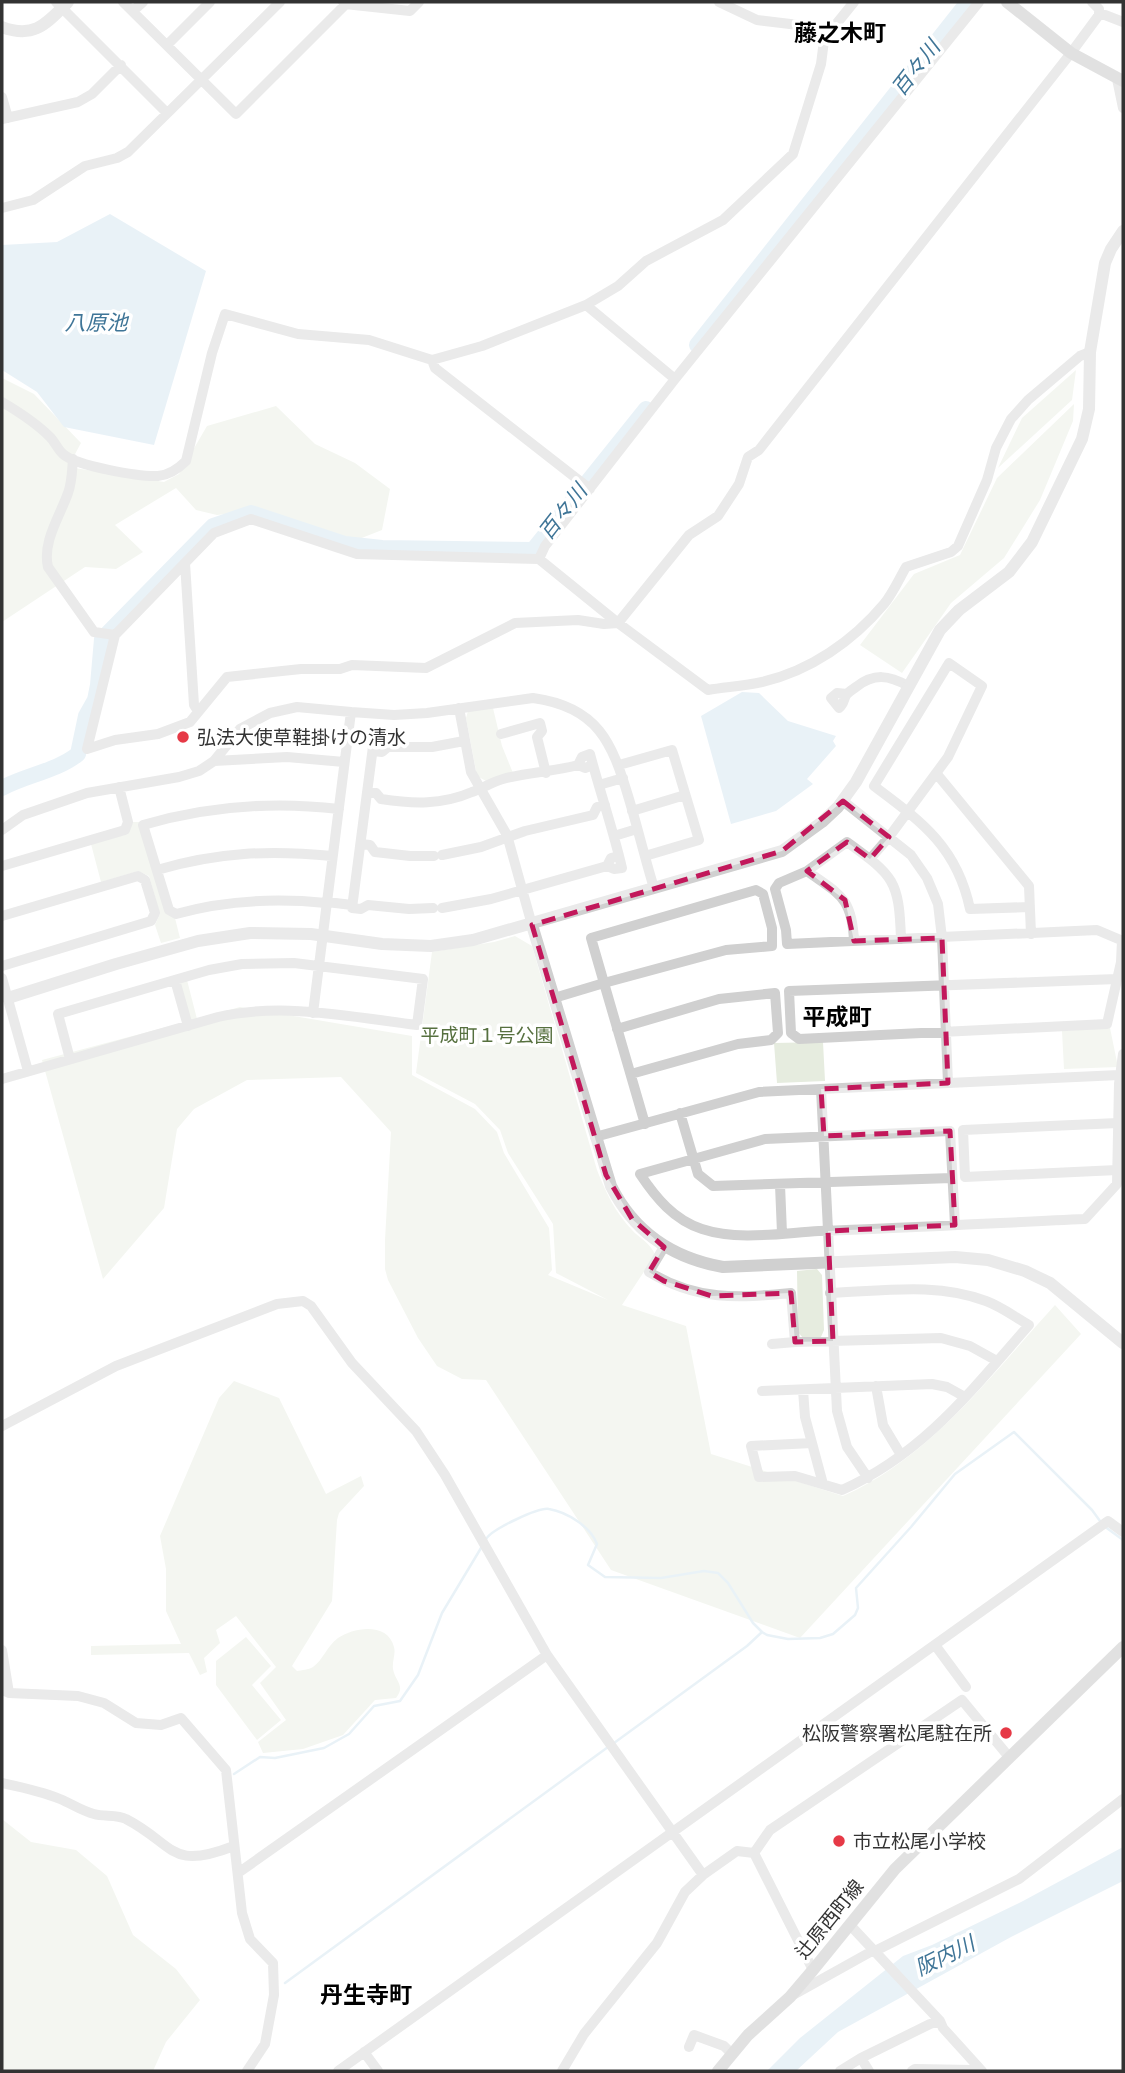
<svg xmlns="http://www.w3.org/2000/svg" width="1125" height="2073" font-family="Ubuntu,'Noto Sans JP',sans-serif">
<style>
.green{fill:#e6ecdf}
.water{fill:#cfe2ee}
.lines{fill:none;stroke-linecap:round;stroke-linejoin:round}
.stream{stroke:#cfe2ee;stroke-width:2.5}
.river{stroke:#cfe2ee;stroke-width:16}
.minor{stroke:#d0d0d0;stroke-width:10}
.tertiary{stroke:#d0d0d0;stroke-width:12}
.secondary{stroke:#bdbdbd;stroke-width:12}
.marked{fill:none;stroke:#c2185b;stroke-width:5;stroke-dasharray:14 9;stroke-linejoin:round}
.poi-dot{fill:#e63946;stroke:#fff;stroke-width:2.5}
.labels{text-anchor:middle;stroke-width:7;stroke-linejoin:round;paint-order:stroke}
.poi-label{font-size:19px;fill:#333;stroke:#fff;text-anchor:start}
.park-label{font-size:19px;fill:#56703f;stroke:#fff}
.street-label{font-size:19px;fill:#333;stroke:#fff}
.water-label{font-size:21px;font-style:italic;fill:#3f7597;stroke:#fff}
.quarter-label{font-size:23px;font-weight:bold;fill:#000;stroke:#fff}
</style>
<rect width="100%" height="100%" fill="#fff"/>
<path class="green" d="M1076,370L1072,400L998,468L1022,418Z
M2,378L34,394L81,443L68,467L164,482L179,474L207,426L276,406L315,444L355,463L390,489L382,530L354,541L324,543L253,511L217,515L196,510L176,488L115,525L143,552L116,569L85,567L2,622Z
M1074,404L1073,421L1040,500L1004,558L951,603L902,673L860,645L914,574L960,555L997,478Z
M493,708L502,746L513,773L486,781L477,776L466,718L468,711Z
M133,822H139L166,913L175,918L180,938L161,943L155,925L160,914L149,876L138,871L101,882L91,844L128,834Z
M515,936L532,946L597,1170C606,1193 615,1212 632,1230C639,1238 651,1243 655,1255L622,1305L686,1326L711,1454L843,1496C931,1457 991,1375 1055,1305L1081,1334L800,1638L611,1570L486,1380L462,1379L437,1366L418,1338L388,1280L385,1269V1240L391,1132L341,1077L247,1080L194,1109L177,1129L164,1208L103,1279L42,1060L189,1021L178,982L187,980L197,1019L240,1007L412,1036V1075L475,1109L497,1132L504,1153L549,1228L552,1270L548,1275L608,1300L556,1273L553,1224L508,1153L500,1130L475,1104L416,1073L432,952L494,942Z
M1110,1028L1118,1067L1064,1069L1062,1031Z
M823,1042L825,1081L777,1083L774,1043Z
M817,1269L822,1275L824,1330L821,1337L803,1338L798,1332L797,1271Z
M234,1381L279,1398L326,1494L361,1476L364,1486L339,1513L337,1520L332,1601L292,1666L297,1671C302,1670 308,1670 313,1667C323,1660 327,1646 338,1638C354,1627 388,1622 394,1647C396,1654 392,1661 393,1669C395,1681 406,1686 396,1698L375,1700L343,1735L303,1749L263,1753L258,1742L286,1720L260,1683L276,1667L236,1616L216,1630L220,1643L204,1658L207,1672L200,1675L189,1653L91,1655V1646L181,1644L166,1611V1569L160,1536L219,1398Z
M246,1637L271,1666L252,1685L281,1720L257,1740L216,1685V1661Z
M2,1819L31,1842L76,1850L107,1876L133,1935L176,1969L200,2000L166,2042L153,2071H2Z"/>
<path class="water" d="M110,214L206,271L154,445L64,427L37,392L2,370V245L57,242Z
M742,692L759,693L788,721L836,736L833,741L836,746L807,779L813,784L776,811L731,824L701,716Z
M1123,1847V1881L1011,1937L838,2032L796,2071H767L800,2038L903,1956L932,1945L1023,1901Z"/>
<g class="lines">
<path class="stream" d="M1104,1526L1123,1540
M486,1539C492,1529 539,1507 549,1509C567,1512 591,1527 597,1544L588,1565L605,1577L661,1578L704,1571L718,1573L728,1583L753,1623L762,1632L767,1635L788,1639L820,1638L833,1634L855,1615L858,1608L856,1588L911,1527L955,1474L1014,1432L1092,1510L1100,1521
M614,1743L747,1646L762,1632
M234,1774L260,1757L275,1758L324,1748L349,1734L374,1706L400,1701L418,1675L442,1613L481,1548
M285,1983L608,1747"/>
<path class="river" d="M697,345L968,2
M2,788C26,775 57,771 78,754L86,716L95,700L98,685L102,639L213,526L251,513L345,544L382,548L533,550L646,409"/>
<path class="minor" d="M56,2L167,113
M123,2L236,114L348,2
M343,2L345,4L410,11L419,2
M719,2L757,20L815,27L825,33
M133,11L143,2
M1099,15H1105L1123,22
M167,45L210,2
M1117,79L1123,108
M2,97L8,118
M2,119L78,102L92,94L121,65
M2,208L33,200L85,166L117,158L128,152L280,2
M586,305L675,379
M432,360L435,368L590,489
M2,402C19,412 36,423 50,437C55,442 58,450 63,454C76,466 140,477 158,476C170,475 178,469 186,461L212,353L225,314L298,334L369,340L432,360L482,346L586,305L618,286L646,261L723,220L793,154L821,64L825,33L833,28L854,2
M73,459C72,470 72,483 68,493C60,516 42,542 48,567L94,632L115,635
M539,559L545,546L675,379L979,2
M185,563L194,705L198,711
M847,694L837,693L831,698L839,708C845,703 843,699 847,694C850,691 853,689 856,687C874,673 889,675 908,686
M459,708L471,772L507,835L532,925
M351,712L394,715L427,713L533,698C598,707 612,742 629,799C638,829 645,859 654,888
M501,734L540,723L542,731L537,737L546,773
M388,747H432L464,741
M87,749L115,740L158,734L190,722L227,677L301,669H340L352,665L426,668L515,623L578,620L604,624L618,623L689,535L718,516L739,484L748,457L759,450L1071,53L1099,15V9L1092,2
M87,749L115,635L214,533L251,519L357,554L539,559L618,623L708,690C726,687 744,686 762,682C810,671 853,641 884,604C893,593 899,579 906,567L951,552L958,546L987,480L996,448L1011,419L1028,400L1080,356L1090,352
M373,751L382,752L388,747L382,741L374,739L352,908L361,909L368,905L409,909L433,908
M214,761L287,757L344,762
M593,765L585,768L578,765L582,757L590,754C600,792 613,829 622,868L614,869L607,866L611,858L619,856
M619,765L672,750L699,840L645,856
M936,773L1029,886L1031,934
M599,785L623,778
M367,792L376,793L381,799C413,804 442,805 472,792C483,788 492,782 503,779C527,772 553,772 578,765
M843,801L911,855L927,878L938,904L942,938L948,1083
M632,811L685,795
M2,830L23,815L87,793L179,777L199,771L214,761L240,729L270,713L297,707L351,712L313,1013
M614,836L637,829
M361,844L370,845L375,852L410,856H434
M442,855L481,847L525,831L593,815L597,807L605,805
M870,859L889,837L948,757L982,686L949,663L874,786C922,822 957,847 970,909L1029,907
M2,866L125,830L128,822L119,787
M157,870C218,852 270,850 332,856
M807,871C840,895 852,897 854,941
M756,890L763,894L772,928V946L726,950L604,983L591,938Z
M327,902L352,905
M326,903C275,898 226,900 176,914L169,910L143,825C208,806 271,801 339,809
M442,908L491,899L607,866
M2,916L138,876L145,880L155,913L151,921L2,966
M901,939C899,880 894,876 847,842L807,871L779,883L775,889L786,930L787,944L1097,930L1123,941
M2,978L28,1071
M1117,979L789,991L791,1033L799,1039L1107,1024L1121,962L1122,941
M175,980L188,1026
M554,998L604,983L645,1124
M617,1029L719,999L775,993L778,1033L771,1040L738,1044L631,1074
M2,1079L218,1017C283,1002 352,1017 417,1025L423,979L294,963L242,964L209,970L58,1014L70,1059
M821,1089L837,1411L847,1447L868,1478
M680,1113L698,1174L713,1186L952,1178
M595,1137L759,1092L1119,1075
M1117,1170L965,1177L963,1130L1118,1123
M780,1185L782,1233
M955,1225L950,1131L765,1139L640,1174C656,1198 674,1220 702,1229C738,1241 782,1233 819,1231C908,1228 996,1223 1085,1219L1117,1184L1119,1084L1123,1054
M664,1247L649,1272C697,1301 737,1298 791,1293L795,1342L941,1338L970,1346L997,1361
M772,1344L795,1342
M876,1386L883,1425L901,1455
M803,1390L805,1417L823,1484
M762,1391L932,1384L947,1387L965,1397
M2,1426L116,1366L277,1304L303,1301L311,1306L352,1363L416,1431L445,1475L547,1655L703,1875
M812,1443L751,1446L759,1477L795,1476L842,1490C923,1454 972,1390 1029,1325C1015,1317 1002,1307 986,1301C937,1282 882,1291 830,1293
M935,1645L966,1687
M2,1650L9,1693
M2,1690L9,1693L78,1696L104,1703L136,1723L161,1725L181,1718L226,1770L242,1913L250,1939L273,1963L274,1995L265,2044L247,2071
M2,1783C21,1787 41,1791 60,1799C72,1804 82,1811 94,1814C104,1817 117,1814 126,1819C176,1845 169,1871 234,1846
M754,1853L770,1830L962,1700L1009,1757
M238,1873L547,1655
M850,1925L940,2021L943,2028L982,2071
M875,1951L1019,1879L1123,1799
M795,1994L874,1950
M689,2047L694,2035L724,2046L732,2054
M364,2052L378,2071
M861,2058L869,2071
M338,2071L1108,1521L1123,1532
M562,2071L584,2034L657,1943L685,1892L703,1875L737,1851L754,1853L813,1970
M840,2071L861,2058L930,2024L940,2021
M912,2071L915,2069L972,2070L977,2066"/>
<path class="tertiary" d="M2,27C34,39 46,24 68,2
M532,925L611,1186C634,1232 672,1258 723,1267L955,1257L988,1260L1025,1271L1050,1283L1123,1343
M8,998L116,964L198,941L250,933L311,934L382,944L431,946L473,940L782,851L822,822L838,807L856,782L940,630L959,610L1009,572L1032,542L1082,439L1089,409L1090,352L1105,263L1111,249L1123,231"/>
<path class="secondary" d="M1007,2L1071,53L1123,81
M718,2071L748,2035L790,1997L813,1970L895,1869L1123,1647"/>
</g>
<path d="M0 0H1125V2073H0ZM843,801L889,837L870,859L847,842L807,871L845,900L854,941L942,938L948,1083L821,1089L824,1136L950,1131L955,1225L828,1231L833,1341L795,1342L791,1293L712,1296L664,1281L649,1272L664,1247L632,1219L606,1175L532,925L782,851Z" fill="#fff" fill-opacity=".55" fill-rule="evenodd"/>
<path class="marked" d="M843,801L889,837L870,859L847,842L807,871L845,900L854,941L942,938L948,1083L821,1089L824,1136L950,1131L955,1225L828,1231L833,1341L795,1342L791,1293L712,1296L664,1281L649,1272L664,1247L632,1219L606,1175L532,925L782,851Z"/>
<g class="poi-dot">
<circle cx="183" cy="737" r="7"/>
<circle cx="1006" cy="1733" r="7"/>
<circle cx="839" cy="1841" r="7"/>
</g>
<g class="labels">
<g class="poi-label">
<text x="197" y="744">弘法大使草鞋掛けの清水</text>
<text x="992" y="1740" text-anchor="end">松阪警察署松尾駐在所</text>
<text x="853" y="1848">市立松尾小学校</text>
</g>
<g class="park-label">
<text x="487" y="1042">平成町１号公園</text>
</g>
<g class="street-label">
<text transform="translate(829 1919) rotate(-51)" y="7">辻原西町線</text>
</g>
<g class="water-label">
<text transform="translate(916 68) rotate(-52)" y="7">百々川</text>
<text x="96" y="330">八原池</text>
<text transform="translate(563 512) rotate(-52)" y="7">百々川</text>
<text transform="translate(945 1956) rotate(-26)" y="7">阪内川</text>
</g>
<g class="quarter-label">
<text x="840" y="41">藤之木町</text>
<text x="837" y="1025">平成町</text>
<text x="366" y="2003">丹生寺町</text>
</g>
</g>
<rect width="1125" height="2073" fill="none" stroke="#333333" stroke-width="7"/>
</svg>
